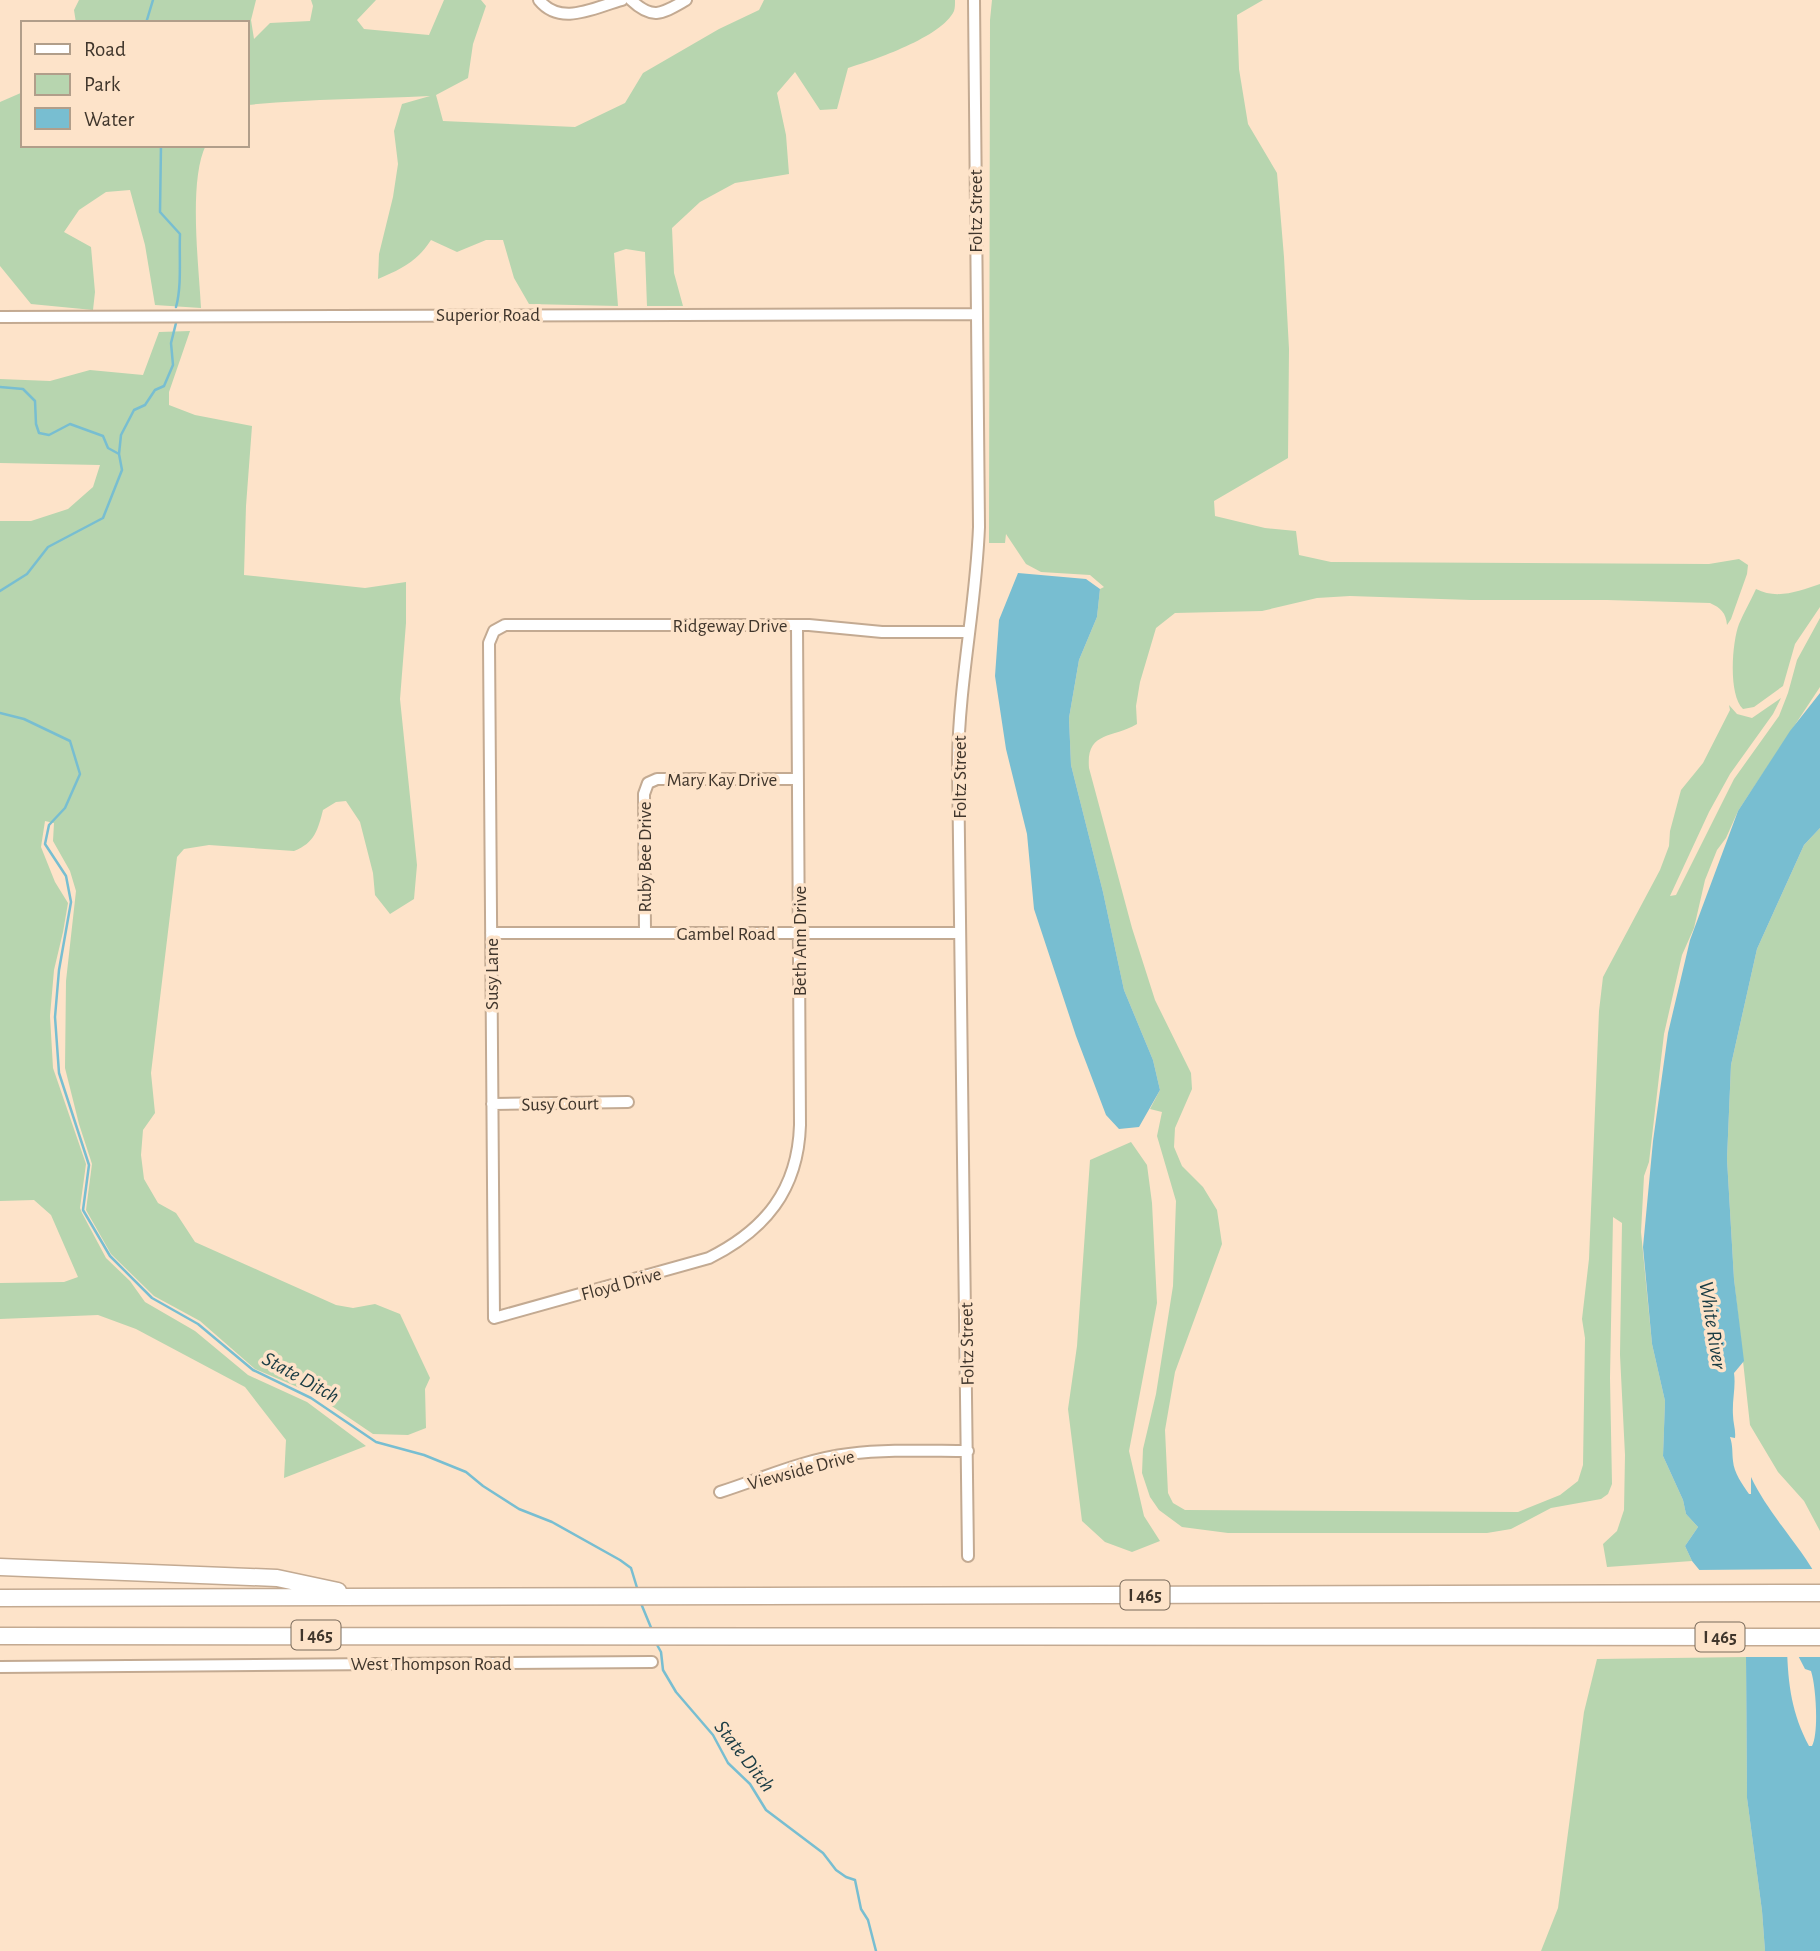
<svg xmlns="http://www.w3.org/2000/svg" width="1820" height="1951" font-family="'Alegreya Sans',sans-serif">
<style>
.green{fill:#b7d5af}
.water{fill:#78bed1;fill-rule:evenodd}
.pier{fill:#fde3c9}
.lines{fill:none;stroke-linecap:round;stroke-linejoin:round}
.stream{stroke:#78bed1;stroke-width:2.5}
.minor-casing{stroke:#c3aa92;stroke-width:14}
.highway-casing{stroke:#c3aa92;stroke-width:19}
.minor{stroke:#fff;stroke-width:10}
.highway{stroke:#fff;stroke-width:16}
.labels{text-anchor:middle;stroke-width:7;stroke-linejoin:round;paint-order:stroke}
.shield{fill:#fde3c9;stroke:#796a5b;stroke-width:2}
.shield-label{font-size:18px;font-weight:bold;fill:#40362c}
.street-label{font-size:19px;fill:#40362c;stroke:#fde3c9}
.water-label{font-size:21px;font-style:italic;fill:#193b43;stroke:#fde3c9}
</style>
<rect width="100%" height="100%" fill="#fde3c9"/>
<path class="green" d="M79,0H256L251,20L254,39L270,23L310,21L313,6L311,0H376L357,20L364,29L429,35L444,0H481L486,6L473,44L468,78L436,95L443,121L575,127L625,103L643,73L719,29L759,10L764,0H955C955,4 955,8 954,11C942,37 874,60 848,68L837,109L820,110L795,72L777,93L786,135L789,174L735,183L700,202L672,228L674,273L683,306H647L645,252L626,249L614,253L618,306L529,304L514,278L503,240H486L457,252L431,240C417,262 401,269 378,279L379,254L393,197L398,164L394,131L402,104L430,96C369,99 308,99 247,105V23H76L74,10Z
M992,0H1263L1237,15L1239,69L1248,124L1277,173L1284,257L1289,349L1288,458L1214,501L1215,516L1265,528L1296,531L1299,555L1331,562L1709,564L1739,559L1748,565L1747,574L1731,619L1727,625C1726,613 1721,608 1710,603L1607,600H1471L1350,596L1317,598L1262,611L1175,613L1156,628L1140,682L1136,706L1137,724C1111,739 1086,731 1089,768L1132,928L1155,1000L1191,1073L1192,1089L1175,1128L1174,1147L1182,1166L1203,1187L1217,1210L1222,1244L1175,1372L1165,1430L1168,1493L1173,1503L1185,1510L1518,1512L1560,1495L1578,1481L1583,1465L1585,1338L1582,1319L1589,1259L1599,1011L1603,977L1660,870L1669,846L1670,831L1681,790L1703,763L1730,710L1729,705L1737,714L1752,718L1781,698L1773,714L1730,774L1709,812L1670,896L1676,895L1734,779L1779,716L1788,693L1797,660L1820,618V687L1738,811L1726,838L1717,850L1705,880L1694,928L1682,955L1664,1034L1649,1162L1644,1176L1641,1232L1652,1344L1665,1401L1663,1456L1683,1500L1686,1514L1698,1527L1685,1546L1692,1561L1607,1567L1603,1544L1617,1531L1624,1510L1625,1455L1620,1355L1622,1223L1613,1217L1610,1378L1612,1484L1608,1494L1601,1499L1551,1508L1511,1529L1487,1533H1228L1182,1527L1159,1510L1150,1497L1142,1473L1143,1449L1156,1394L1173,1286L1176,1201L1157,1136L1162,1112L1150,1109L1160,1090L1153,1060L1124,990L1103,892L1071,765L1069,718L1079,660L1097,617L1100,589L1104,587L1090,575L1041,572L1026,564L1006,534L1005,543H989L990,20Z
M23,92V145H206C188,181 199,267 201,308L155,305L145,245L130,190L106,192L79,210L64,232L91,247L95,292L93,310L31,304L0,266V102Z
M190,331L169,392V405L195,415L252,426L246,506L244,575L365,588L406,582V623L400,699L417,865L414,899L390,914L375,895L373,873L360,822L346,801L336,802L323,810C318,829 315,843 294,851L209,845L184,849L177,857L151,1073L155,1113L143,1130L141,1155L144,1179L158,1203L176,1213L195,1242L336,1305L353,1308L375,1304L400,1314L430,1378L425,1389L426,1428L408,1435L373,1434L314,1394L255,1369L200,1321L154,1296L111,1254L86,1210L92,1164L79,1124L65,1068L66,981L76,891L70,871L53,841L54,823L45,821L41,847L55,882L68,903L63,932L54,970L50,1016L53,1068L86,1164L80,1208L82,1213L106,1258L130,1281L145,1302L195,1331L248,1375L307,1402L366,1446L284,1478L286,1440L245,1387L136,1329L98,1315L0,1319V1283L64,1282L78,1277L51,1215L34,1200L0,1201V521H31L68,509L93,487L100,465L0,463V379L50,381L90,370L143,375L159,332Z
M1820,584V607L1795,644L1783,686L1754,707L1743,709C1728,695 1732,642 1739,624C1744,612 1751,600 1756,589C1777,600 1799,591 1820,584Z
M1820,828V1531L1804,1501L1778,1472L1750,1425L1734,1279L1727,1159L1731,1065L1757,949L1804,845Z
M1131,1142L1147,1165L1152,1203L1157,1303L1129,1451L1144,1516L1160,1541L1132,1552L1105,1542L1082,1521L1068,1409L1077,1346L1090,1160Z
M1746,1657L1747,1798L1762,1911L1765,1951H1541L1558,1908L1584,1712L1597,1659Z"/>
<path class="water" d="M1018,573L1086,579L1100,589L1097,617L1079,660L1069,718L1071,765L1103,892L1124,990L1153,1060L1160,1090L1139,1127L1119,1129L1106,1115L1076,1036L1034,909L1027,834L1006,749L995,676L999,620Z
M1820,693V828L1804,845L1757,949L1731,1065L1727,1159L1734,1279L1744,1361L1734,1373C1736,1387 1732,1400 1733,1415C1733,1423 1736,1430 1735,1438L1730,1437C1733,1446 1732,1452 1733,1461C1734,1473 1742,1484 1749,1494H1751V1477C1769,1515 1800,1545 1820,1582V1951H1765L1762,1911L1747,1798L1746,1657L1736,1607L1715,1578L1701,1572L1692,1561L1685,1546L1698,1527L1686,1514L1683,1500L1663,1456L1665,1401L1652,1344L1643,1247L1653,1141L1668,1033L1690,940L1738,811L1790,731ZM1791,1642L1805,1669L1811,1671C1816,1686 1819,1733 1812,1746H1809C1792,1714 1788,1685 1787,1648Z"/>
<path class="pier" d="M1817,1569L1820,1575V1657H1796L1790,1647V1657H1742L1732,1608L1713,1580L1699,1575L1695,1570Z"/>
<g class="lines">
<path class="stream" d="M146,23L153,0
M161,145L160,212L180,234C179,257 182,286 176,307
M0,387L23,389L35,401L36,424L39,433L49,435L70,424L103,436L108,448L119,454
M0,591L27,574L48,547L103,518L122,470L119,454L121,435L134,410L145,405L155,390L164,386L173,365L171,343L176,323
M0,713L24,719L70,741L80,774L65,808L49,825L45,844L66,876L71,902L59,970L55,1017L59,1073L89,1165L83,1210L110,1256L152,1298L198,1324L253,1370L311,1398L376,1442L424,1455L466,1472L483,1486L519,1509L552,1522L620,1560L631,1568L638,1591
M640,1601L652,1630
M656,1643L661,1652L663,1670L676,1692L713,1735L728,1763L750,1784L766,1810L823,1853L836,1870L846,1877L855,1880L861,1909L868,1920L876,1951"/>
<g class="minor-casing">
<path id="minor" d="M539,0C561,27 595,7 622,0
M631,0C653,21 663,13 686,0
M0,317L976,314
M797,625L800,1125C798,1190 765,1230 709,1258L494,1318L489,643L494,631L505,625H809L882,632H969
M645,932L644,794L648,783L657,779H798
M491,933H960
M492,1104L628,1102
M720,1492C761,1479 805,1459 849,1454C888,1449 928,1451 968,1451
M968,1556L958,761C959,682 976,606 979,527L974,0
M0,1667L652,1662"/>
</g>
<g class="highway-casing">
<path id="highway" d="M0,1567L277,1578L338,1591
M0,1598L1820,1593
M0,1636L1820,1637"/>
</g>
<use href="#minor" class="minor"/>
<use href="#highway" class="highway"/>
</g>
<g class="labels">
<g class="shield">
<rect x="1120.5" y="1580.5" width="49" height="29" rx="5"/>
<rect x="291.5" y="1620.5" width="49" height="29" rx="5"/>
<rect x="1695.5" y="1622.5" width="49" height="29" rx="5"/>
</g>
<g class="shield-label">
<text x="1145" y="1601">I 465</text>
<text x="316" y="1641">I 465</text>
<text x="1720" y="1643">I 465</text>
</g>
<g class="street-label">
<text transform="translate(975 211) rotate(-90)" y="7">Foltz Street</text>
<text x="488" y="321">Superior Road</text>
<text x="730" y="632">Ridgeway Drive</text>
<text transform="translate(959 777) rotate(-90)" y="7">Foltz Street</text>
<text x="722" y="786">Mary Kay Drive</text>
<text transform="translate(644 857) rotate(-90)" y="7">Ruby Bee Drive</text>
<text x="726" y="940">Gambel Road</text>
<text transform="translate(799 941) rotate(-90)" y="7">Beth Ann Drive</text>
<text transform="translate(491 974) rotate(-90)" y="7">Susy Lane</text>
<text transform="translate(560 1103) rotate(-1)" y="7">Susy Court</text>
<text transform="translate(621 1283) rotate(-15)" y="7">Floyd Drive</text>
<text transform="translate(966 1344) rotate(-91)" y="7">Foltz Street</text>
<text transform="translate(801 1469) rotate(-15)" y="7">Viewside Drive</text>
<text x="431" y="1670">West Thompson Road</text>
</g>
<g class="water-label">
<text transform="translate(1713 1325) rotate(81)" y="7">White River</text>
<text transform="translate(301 1377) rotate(29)" y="7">State Ditch</text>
<text transform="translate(745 1756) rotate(52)" y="7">State Ditch</text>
</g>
</g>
<rect x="21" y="21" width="228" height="126" fill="#fde3c9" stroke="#b19e8a" stroke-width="2"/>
<rect x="35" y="44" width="35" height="10" fill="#ffffff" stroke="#b19e8a" stroke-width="2"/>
<text x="84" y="56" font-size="21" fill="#40362c">Road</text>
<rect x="35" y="74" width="35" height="21" fill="#b7d5af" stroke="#b19e8a" stroke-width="2"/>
<text x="84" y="91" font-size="21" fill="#40362c">Park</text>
<rect x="35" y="108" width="35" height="21" fill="#78bed1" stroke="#b19e8a" stroke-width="2"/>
<text x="84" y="126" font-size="21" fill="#40362c">Water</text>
</svg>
